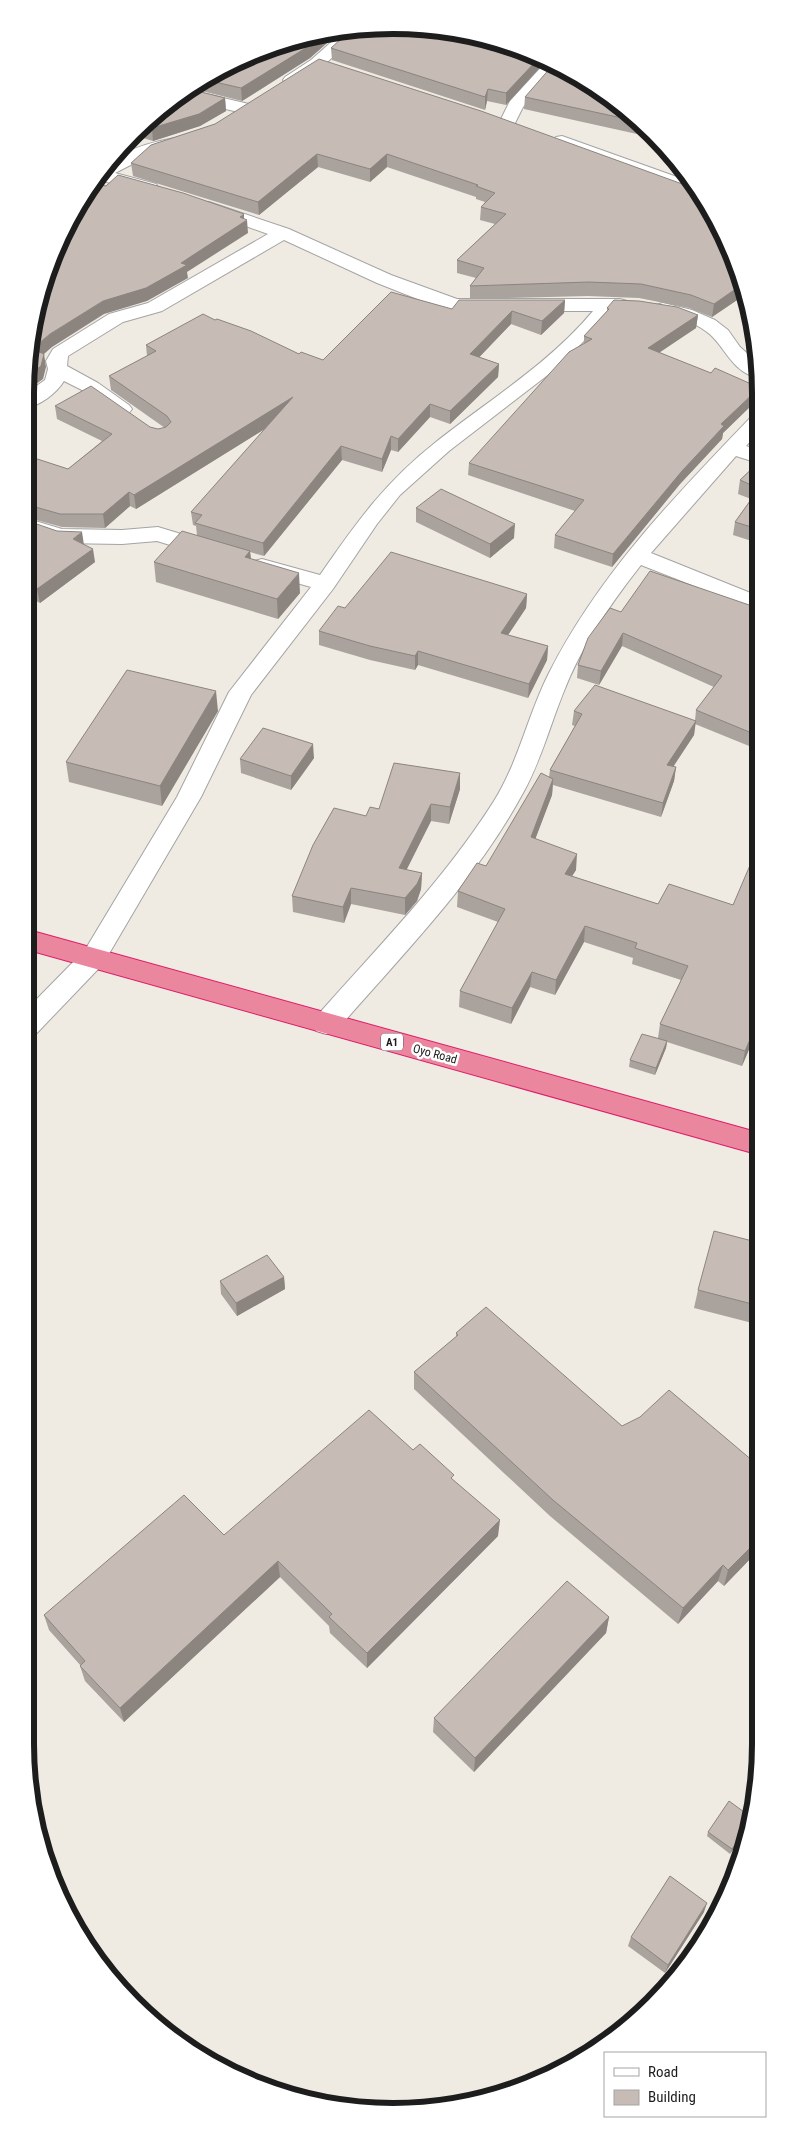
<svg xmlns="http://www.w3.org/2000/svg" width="786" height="2137" font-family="'Roboto Condensed',sans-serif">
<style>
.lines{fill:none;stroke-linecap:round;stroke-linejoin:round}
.minor-casing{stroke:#a4a4a4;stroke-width:2}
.highway-casing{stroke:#df1d6a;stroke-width:2}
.minor{fill:#fff;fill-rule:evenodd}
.highway{fill:#ea869e;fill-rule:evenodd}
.wall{fill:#aaa29c}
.shaded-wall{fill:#8b847f}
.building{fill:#c6bcb5;stroke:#8b847f}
.labels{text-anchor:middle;stroke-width:5;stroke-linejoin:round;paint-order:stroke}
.shield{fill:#fff;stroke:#616161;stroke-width:1}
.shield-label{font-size:11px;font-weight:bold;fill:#1d1d1d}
.street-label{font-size:12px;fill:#1d1d1d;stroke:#fff}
.rim{fill:none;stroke:#1d1d1d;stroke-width:6}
</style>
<rect width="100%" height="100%" fill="#efeae2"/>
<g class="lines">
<g class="minor-casing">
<path id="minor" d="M347,28H364L323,66L297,83H285L283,80L285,77L311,60Z
M545,63L557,69L523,107L513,127H501L499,123L510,101Z
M189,90L253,105L255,109L253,113L247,114L183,99L181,95Z
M562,136L691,182L699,194H690L556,145L553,141L556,137Z
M175,138L181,139L184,143L181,147L152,154L115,173L156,184L159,188L156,192L150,193L95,179C111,153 146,143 175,138Z
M209,202L289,229L391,275L457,299H620L627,301L629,305L627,309L612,311L562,364L449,451L400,495L377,524L333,589L251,695L201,797L103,964L35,1035L25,1038V1011L85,950L177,797L229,692L311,587L254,571L251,566L254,561L262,559L320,575C356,523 385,482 436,442C489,400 550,363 593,311H456L420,300L377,283L284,240L162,311L123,322L68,356L67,366L98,383L129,405L132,409L129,413L122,415L115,413L84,391L64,381C56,394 40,405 25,409V394L45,380L48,369L46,361L53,349L109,314L148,303L268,234L203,211L200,207L203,203Z
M663,303L692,310L715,320L728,330L740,347L758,363V378C730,371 725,345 707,332C692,320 674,317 656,313L654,309L656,305Z
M758,415V433L746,446L758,450V463L736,456L651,553L758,596V611L641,565C611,603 582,645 564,691C550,725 541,761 523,793C475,882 401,956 336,1031L326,1034L316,1031L313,1024L316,1017C378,947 444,880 494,801C519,761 528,714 549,673C599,574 675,496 751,417Z
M25,518L62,529L122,530L158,527L217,545L220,550L217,555L209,557L157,541L122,544L60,543L25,531Z"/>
</g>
<g class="highway-casing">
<path id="highway" d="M25,929L760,1133V1155L25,949Z"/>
</g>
<use href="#minor" class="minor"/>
<use href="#highway" class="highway"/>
</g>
<path class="wall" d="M344,28L310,58L242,101L190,88L209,74L275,44Z
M477,36L489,38L499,42Z
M331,48L544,63L506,105L487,101L485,110L332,60Z
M597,87L655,138L524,109L525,97Z
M225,98L226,111L200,126L153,141L133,135L151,116Z
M215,124L696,189L723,230L743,296L712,317L689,308L639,298L588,296L470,299V286L476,278L457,273V260L495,224L480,220L481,207L485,202L476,199V197L387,167L370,182L318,167L259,215L133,176L131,163Z
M565,300L564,313L541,335L511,324L479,357L499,364L498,377L450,424L430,417L398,452L391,450L382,472L342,460L264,556L250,552L251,559L300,593L278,619L156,582L154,562L197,535L196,526L193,525L191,512L266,428L136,509L130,506L105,528L62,527L25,517V455L68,469L102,441L57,419L55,406L158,429L165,428L111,390L109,376L147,356L146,345L215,320L299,354L323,360L452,309Z
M607,308L698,315L696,328L659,352L757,400L723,433L722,439L680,484L612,567L554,548L555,535L575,511L468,475L469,463L584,344V336L607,311Z
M758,463V543L733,535L735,522L751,499L738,494L740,480Z
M416,508L514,538L490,558L416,522Z
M25,520L84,544L95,562L40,603L25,595Z
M527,594L526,608L508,635L548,646L547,660L528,698L418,665L415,670L370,660L319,645V631L345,608Z
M758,608L759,750L695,724L694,735L673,767H676L674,781L661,817L553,785L552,795L535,839L576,870L572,876L658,904L733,905L759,850V1002L757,1007H759V1026L742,1066L667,1042L666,1048L655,1075L629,1067L630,1060L658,1038L660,1024L681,980L632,964L633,958L584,942L555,995L530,987L511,1024L459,1007L460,991L498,922L457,907L458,891L486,866L549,777L550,770L575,726L572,725L574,711L695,721L696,710L714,687L622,646L599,685L577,678L578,665L621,612Z
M218,711L162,806L69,782L66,762Z
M314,758L291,790L241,773L240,759Z
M460,789L449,824L431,821L406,870L422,873L421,889L417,901L405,915L351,904L344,923L293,912L292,896L366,816L379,809Z
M760,1243V1325L694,1308L698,1290Z
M284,1277L285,1289L237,1316L221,1294L220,1281Z
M456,1333L622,1426L760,1467L761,1540L756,1545L752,1557L724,1586L718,1581L678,1624L550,1516L414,1389V1372L456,1337Z
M413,1450L454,1481L498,1536L367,1668L330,1633L329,1626L280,1577L124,1722L85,1681L80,1666H81L49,1630L44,1615Z
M609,1617L606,1633L474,1772L433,1732L434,1718Z
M751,1817L750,1824L730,1854L707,1836L708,1832Z
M704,1912L665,1973L628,1946L631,1937Z"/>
<path class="shaded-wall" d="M344,28L310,58L242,101L241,88L324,33Z
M537,60L544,63L506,105V93Z
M488,89L487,101L485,110V97Z
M225,98L226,111L200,126L153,141L152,128Z
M317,154L318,167L259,215L258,202Z
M387,154V167L370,182V169Z
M244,214V222L247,220L248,233L187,272L188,278L147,301L104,314L52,347L44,354L46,367L43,379L25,392L32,349L50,334L103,301L181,263Z
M740,286L743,296L712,317L714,304Z
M565,300L564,313L541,335L542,321Z
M512,311L511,324L469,368L470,354Z
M698,315L696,328L647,361L648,348Z
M499,364L498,377L450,424V411Z
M758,389L757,400L723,433L722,439L680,484L612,567L613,554L721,424Z
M293,397L294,411L136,509L134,495Z
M430,404V417L398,452V439Z
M391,436V450L382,472V459Z
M341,446L342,460L264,556L263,543Z
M129,492L130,506L105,528L103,514Z
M515,524L514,538L490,558V544Z
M82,532L84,545L73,539Z
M93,549L95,562L40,603L37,589Z
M250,551L252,571L245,557Z
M299,573L300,593L278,619L277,599Z
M527,594L526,608L500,647L501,633Z
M623,633L622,646L599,685L601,671Z
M548,646L547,660L528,698L529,684Z
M418,651V665L415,670V656Z
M216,691L218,711L162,806L160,786Z
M696,721L694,735L665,779L667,765Z
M313,744L314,758L291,790V776Z
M676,767L674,781L661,817L663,803Z
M460,773V789L449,824L450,807Z
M553,779L552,795L530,853L531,837Z
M431,804V821L399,885V868Z
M577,854L576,870L563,890L565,874Z
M422,873L421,889L417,901L405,915V898Z
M351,888V904L344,923L343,907Z
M585,926L584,942L555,995L556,980Z
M532,972L530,987L511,1024L512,1008Z
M759,994V1002L751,1021L754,1006Z
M759,1019V1026L742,1066L745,1051Z
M667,1041L666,1048L655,1075L656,1068Z
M284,1277L285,1289L237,1316L236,1303Z
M28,1415L32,1429L25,1435V1417Z
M500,1520L498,1536L367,1668V1653Z
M761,1529V1540L756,1545L752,1557L724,1586L728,1570L752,1537Z
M278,1561L280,1577L124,1722L120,1708Z
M723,1565L718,1581L678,1624L683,1608Z
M609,1617L606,1633L474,1772L475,1758Z
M751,1822L750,1824L730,1854L732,1849Z
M707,1903L704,1912L665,1973L668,1965Z"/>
<path class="building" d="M417,26L460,33L503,44L537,60L506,93L488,89L485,97L331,48L353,28Z
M324,33L309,46L241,88L202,79L209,74L275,44Z
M319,59L481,111L696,189L723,230L740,286L714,304L691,295L641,284L589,282L470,286L484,268L457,260L506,214L481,207L495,193L476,186L478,185L387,154L370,169L317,154L258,202L131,163L151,145L215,124Z
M552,66L597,87L636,121L525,97Z
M189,89L225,98L199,114L152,128L142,125L151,116Z
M118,175L183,193L244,214L240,217L247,220L181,263L187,265L146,288L103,301L50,334L32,349L44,354L41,366L27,376L38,297L63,230L93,183L106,186Z
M391,292L452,309L459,300H565L542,321L512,311L470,354L499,364L450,411L430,404L398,439L391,436L382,459L341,446L263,543L195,523L202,515L191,512L293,397L134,495L129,492L103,514H60L25,504V455L68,469L112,434L55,406L91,386L150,427L158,429L166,427L171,422L167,416L109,376L156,351L146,345L203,314L215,320L217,319L251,331L299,354L301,352L323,360Z
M614,300L639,301L677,307L698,315L648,348L711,373L715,368L758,387V389L721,424L724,426L682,471L613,554L555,535L584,500L469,463L569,352L592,339L584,336L609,309L607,308Z
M758,463V488L740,480Z
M441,489L515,524L490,544L416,508Z
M758,490V529L735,522Z
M25,520L57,531L82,532L73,539L93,549L37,589L25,583Z
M182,531L250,551L245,557L299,573L277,599L154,562Z
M391,552L527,594L501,633L548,646L529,684L418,651L415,656L370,646L319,631L338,606L345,608Z
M650,571L758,608L759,736L696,710L722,676L623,633L601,671L578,665L588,638L610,608L621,612Z
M127,670L216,691L160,786L66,762Z
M595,685L696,721L667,765L676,767L663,803L550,770L582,714L574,711Z
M263,728L313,744L291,776L240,759Z
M394,763L460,773L450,807L431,804L399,868L422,873L417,884L405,898L351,888L343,907L292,896L313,845L334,808L366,816L370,807L379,809Z
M541,773L553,779L531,837L577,854L565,874L658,904L669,884L733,905L757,849L759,850V994L754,1006L759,1007V1019L745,1051L660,1024L688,966L635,948L637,943L585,926L556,980L532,972L512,1008L460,991L505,909L458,891L477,863L486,866Z
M642,1034L667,1041L656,1068L630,1060Z
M714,1231L760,1243V1306L698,1290Z
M267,1255L284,1277L236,1303L220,1281Z
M486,1307L622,1426L640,1417L669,1390L760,1467L761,1529L752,1537L757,1541L728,1570L723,1565L683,1608L553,1500L414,1372L458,1335L456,1333Z
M369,1410L413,1450L420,1444L454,1475L451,1478L500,1520L367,1653L329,1617L332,1614L278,1561L120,1708L80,1666L85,1661L44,1615L184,1495L224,1535Z
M25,1412L28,1415L25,1417Z
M567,1581L609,1617L475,1758L434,1718Z
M729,1801L751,1817V1822L732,1849L708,1832Z
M670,1876L707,1903L668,1965L631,1937Z"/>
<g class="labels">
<rect class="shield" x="381" y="1033.5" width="22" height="17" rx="4"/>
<g class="shield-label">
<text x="392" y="1046">A1</text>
</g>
<g class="street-label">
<text transform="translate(435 1054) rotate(15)" y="4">Oyo Road</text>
</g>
</g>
<path d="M0 0H786V2137H0ZM393 34H393A359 359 0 0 1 752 393V1744A359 359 0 0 1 393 2103H393A359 359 0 0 1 34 1744V393A359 359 0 0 1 393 34Z" fill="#fff" fill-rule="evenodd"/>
<path class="rim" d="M393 34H393A359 359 0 0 1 752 393V1744A359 359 0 0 1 393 2103H393A359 359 0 0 1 34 1744V393A359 359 0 0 1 393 34Z"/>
<rect x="604" y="2052" width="162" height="65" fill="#ffffff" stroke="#a5a5a5"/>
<rect x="614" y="2068" width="25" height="8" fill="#ffffff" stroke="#a5a5a5"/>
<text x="648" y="2077" font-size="15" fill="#1d1d1d">Road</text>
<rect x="614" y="2090" width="25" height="15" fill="#c6bcb5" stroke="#a5a5a5"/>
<text x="648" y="2102" font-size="15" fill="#1d1d1d">Building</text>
</svg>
